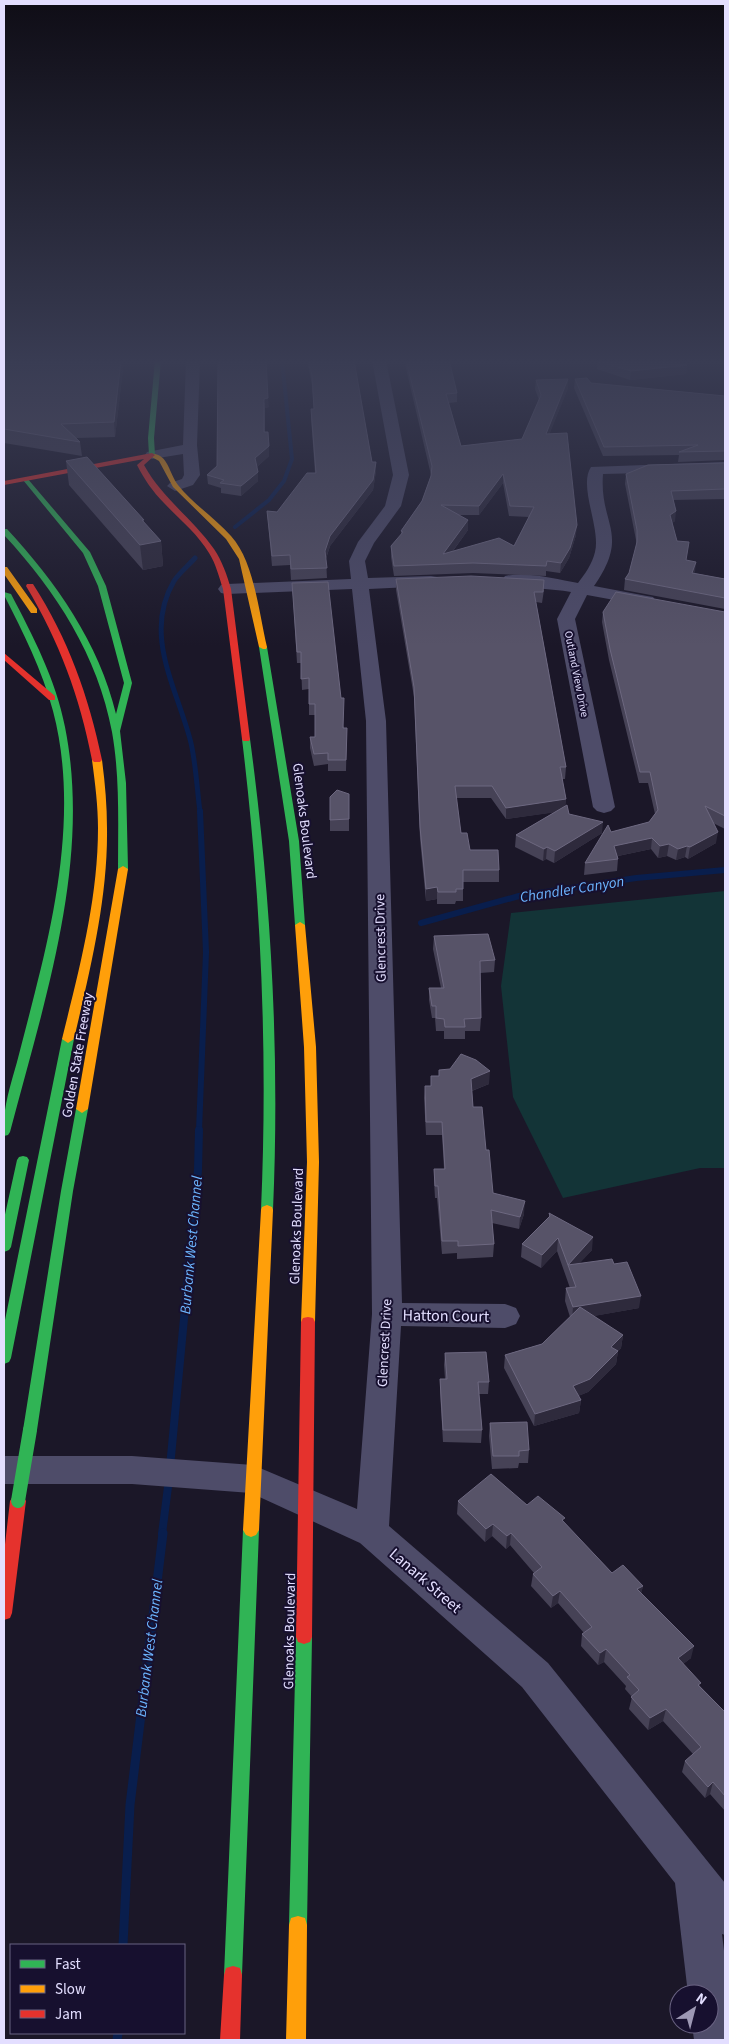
<svg xmlns="http://www.w3.org/2000/svg" width="729" height="2044" font-family="'Source Sans 3',sans-serif">
<style>
.green{fill:#133437}
.lines{fill:none;stroke-linecap:round;stroke-linejoin:round}
.stream-far4{stroke:#091e4d;stroke-width:4}
.stream-far3{stroke:#091e4d;stroke-width:5}
.stream-far2{stroke:#091e4d;stroke-width:6}
.stream-far1{stroke:#091e4d;stroke-width:8}
.stream{stroke:#091e4d;stroke-width:9}
.street{fill:#4e4c69;fill-rule:evenodd}
.fast{fill:#30b455;fill-rule:evenodd}
.slow{fill:#ff9f0a;fill-rule:evenodd}
.jam{fill:#e5322d;fill-rule:evenodd}
.fast-bridge{stroke:#30b455;stroke-width:14}
.wall{fill:#464256;fill-rule:evenodd}
.shaded-wall{fill:#2e2a3c}
.building{fill:#575368;stroke:#6d6880;fill-rule:evenodd}
.labels{text-anchor:middle;stroke-width:4;stroke-linejoin:round;paint-order:stroke}
.far-street-label{font-size:11px;fill:#e3deff;stroke:#17102f}
.street-label{font-size:14px;fill:#e3deff;stroke:#17102f}
.water-label{font-size:15px;font-style:italic;fill:#6cb5ff;stroke:#17102f}
.near-street-label{font-size:16px;fill:#e3deff;stroke:#17102f}
</style>
<rect width="100%" height="100%" fill="#1b1728"/>
<path class="green" d="M725,891V1168H700L563,1198L513,1097L501,986L511,913Z"/>
<g class="lines">
<path class="stream-far4" d="M235,527L269,500L284,481L292,459L282,360
M193,560L195,558"/>
<path class="stream-far3" d="M195,558C188,566 179,573 174,581C142,635 178,690 191,743C196,765 197,789 200,812"/>
<path class="stream-far2" d="M421,923L519,896L636,878L725,870
M199,1131L206,952L200,811"/>
<path class="stream-far1" d="M170,1467L198,1170L199,1130
M162,1534L169,1479"/>
<path class="stream" d="M123,1945L130,1805L163,1533
M117,2040L118,2033"/>
<path class="street" d="M186,360H200L197,445L200,475L193,485L175,491L167,486L170,483L182,479L184,475L183,454L152,459L145,455L147,452L183,445Z
M372,360H386L409,475L401,506L374,543L365,561L368,578L431,576L437,577L440,581L437,585L431,586L369,589L386,721L402,1303L505,1304L516,1308L520,1316L516,1324L505,1328L401,1326L389,1526L548,1663L725,1883V1935L722,1934L725,1959V2040H694L692,2024H709V1994H688L675,1883L522,1687L360,1543L251,1493L132,1484H4V1456H132L253,1465L357,1509L372,1314L366,721L352,589L227,594L221,593L218,589L221,585L227,584L351,579L349,561L358,542L385,506L393,475Z
M725,462V471L603,474C599,525 631,533 594,586L647,596L653,597L656,601L653,605L647,606L587,595L575,619L615,807L611,811L604,813L597,811L593,807L557,619L571,592C550,588 526,589 505,584L502,580L505,576C528,571 556,579 578,583C585,574 592,564 595,552C601,528 578,486 591,467Z"/>
<path class="fast" d="M155,360H161L154,438L155,455L152,457L149,455L148,438Z
M23,478H27L90,552L106,586L132,683L120,731L126,783L128,869L127,871L123,872L118,869C118,824 120,777 112,732C98,656 56,591 4,535V529H7C56,582 99,643 116,714L124,683L98,586L83,553L23,480Z
M4,592L11,594C33,636 56,680 65,727C92,862 44,1002 10,1132L8,1135L4,1136C2,1110 10,1087 17,1062C23,1039 29,1016 35,992C58,903 77,802 53,711C42,670 23,632 4,595Z
M260,645H263L267,647L299,841L305,925L300,928L295,925L289,841L259,647Z
M246,736L250,739C271,896 280,1052 273,1210L272,1213H262L261,1210C268,1052 261,896 242,739Z
M68,1035L74,1039L11,1358L9,1362L4,1364V1325L62,1039Z
M82,1105L88,1109L73,1191L37,1430L35,1434L30,1436L25,1434L23,1430L61,1191L76,1109Z
M23,1156L27,1157L29,1160L11,1247L9,1250L4,1252V1219L17,1160L19,1157Z
M251,1523L256,1525L259,1530L242,1975L240,1982L233,1984L226,1982L224,1975L243,1530L246,1525Z
M304,1630L310,1632L312,1637L307,1925L305,1932L298,1934L291,1932L289,1925L296,1637L298,1632Z"/>
<path class="slow" d="M150,454C168,452 169,474 178,485C192,503 215,518 231,536C254,561 259,613 267,647L266,649H263L259,647L239,559L226,539L173,487L159,461L150,456Z
M4,567H7L37,609V613H31L4,574Z
M97,757L102,760C105,783 107,805 107,828C108,899 90,970 74,1039L68,1043L62,1039C79,970 98,900 98,828C98,805 95,783 92,760Z
M123,866L128,869L88,1109L82,1113L76,1109L118,869Z
M300,922L305,925L316,1047L319,1162L315,1322L313,1326L308,1327L303,1326L301,1322L307,1162L304,1047L295,925Z
M267,1205L272,1207L273,1210L259,1530L256,1535L251,1537L246,1535L243,1530L261,1210L262,1207Z
M298,1916L305,1918L307,1925L306,2040H286L289,1925L291,1918Z"/>
<path class="jam" d="M152,453L155,455L144,465C162,498 193,519 214,549C222,561 227,575 231,589L250,739L249,741H243L242,739L223,589C219,577 216,564 209,553C197,533 179,519 164,503C153,492 144,479 137,465L144,459L4,485V481Z
M27,584H33C68,638 89,697 102,760L100,762H94L92,760C80,697 59,641 26,586Z
M4,653L55,696V700H49L4,660Z
M308,1317L313,1318L315,1322L312,1637L310,1642L304,1644L298,1642L296,1637L301,1322L303,1318Z
M18,1495L23,1496L26,1501L12,1613L10,1618L4,1620V1553L10,1501L13,1496Z
M233,1966L240,1968L242,1975L240,2040H220L224,1975L226,1968Z"/>
<path class="fast-bridge" d="M18,1501L30,1430"/>
</g>
<path class="wall" d="M4,360H124L115,437L76,438L80,442L82,456L4,443Z
M218,360L269,407L265,408V432L269,456L257,467L258,481L241,496L221,493V488L208,484L207,475L217,466Z
M307,360H354L372,462H376V471L373,490L330,546L326,559L327,578L291,580L290,565L272,566L267,511L277,512L315,473L311,418V409H314L312,385Z
M404,360H482L450,363L457,393V402L449,403L461,446L522,439L539,400L535,389L536,380L568,388L549,434L576,535L569,558L560,573L546,571V576L473,573L394,576L391,557V546L401,535V531L422,501L431,475ZM503,483L509,516L529,517L514,546L453,551L468,530L459,515H479Z
M597,361L687,365L686,374L630,380L597,369Z
M575,379L591,383L725,396V460L678,462L679,455L603,456L574,388Z
M66,461L161,541L163,566L143,570L69,485Z
M725,463V499L673,500L675,521L672,523L677,541L686,560L694,573L725,579V609L624,590L625,579L629,573L636,547V540L625,484L626,474Z
M396,579L544,590L542,603L536,602L566,767L565,779H562L566,799L565,806L569,814L602,833L554,863L546,859L543,861L515,847L516,835L555,812L506,819L491,798H456L461,833L470,850L499,870V882H463V901H456L455,904H437V899L426,901L420,839L414,697L396,590Z
M292,583L344,728H347L346,771H328V764L314,766L310,748V737H315V715H309V689L302,690L301,663H297Z
M603,612H725V829L713,823L716,843L688,859L685,857L676,860L667,856L658,858L651,849L618,856V859L617,871L584,875L585,863L611,832L649,822L655,814L648,783H639L609,660L602,622Z
M349,794V831H330V797Z
M434,936L495,960L494,972L480,973L481,1018L480,1031H465V1039H444V1031H436L435,1018H432L429,1000V988H441L433,949Z
M450,1069L489,1084L472,1091L473,1107L486,1150L493,1193L524,1214L519,1229L492,1223L494,1244L493,1257L457,1259V1253L442,1254L437,1198H435L434,1181V1169H444L442,1135H426L424,1098L425,1086H431V1076H439Z
M549,1213L592,1250L579,1263L614,1264L639,1308L593,1316L623,1335L621,1348L618,1351L616,1364L588,1392L578,1396L581,1400L579,1413L534,1426L504,1368L505,1355L542,1344L570,1317L565,1301L566,1288H570L557,1251L541,1268L521,1257L522,1244L549,1218Z
M445,1353L489,1382L488,1394H479L482,1430L481,1443L443,1442L440,1392V1379H445L444,1365Z
M490,1423L529,1450L528,1463H519L518,1468L492,1469L489,1436Z
M458,1501L527,1505L564,1523L612,1573L643,1586L641,1593L691,1658L683,1664L700,1686L725,1712V1811L710,1794L705,1798L682,1772L685,1761L693,1754L663,1721L648,1730L629,1709L632,1697L625,1689L626,1686L604,1662L598,1665L581,1646L582,1634L584,1633L558,1603L551,1608L531,1586L533,1574L534,1573L510,1545L506,1549L492,1536L485,1542L457,1514Z"/>
<path class="shaded-wall" d="M121,360H124L115,437L114,422Z
M448,360H482L448,363Z
M687,366L686,374L630,380L631,371Z
M568,379V388L546,443V434Z
M268,398L269,407L265,408L264,399Z
M269,446V456L256,468L255,458Z
M376,462V471L373,490L330,546L325,561V551L330,536Z
M258,472V481L241,496V486Z
M503,474V483L479,515V506Z
M676,511L675,521L669,525L670,515Z
M142,520H144L146,543L161,541L163,566L143,570L140,545Z
M468,520V530L443,564V554Z
M577,525L576,535L569,558L560,573L561,563Z
M696,562L695,572L691,583L692,573Z
M566,799L565,811L506,819V808Z
M603,822L602,833L554,863L555,851Z
M718,832L716,843L688,859L690,847Z
M652,838L651,849L613,857L614,846Z
M669,844L667,856L658,858L660,846Z
M687,846L685,857L676,860L678,849Z
M547,847L546,859L543,861L544,849Z
M437,887V899L426,901V889Z
M490,1071L489,1084L471,1091V1079Z
M525,1201L524,1214L519,1229L520,1217Z
M593,1237L592,1250L571,1273L568,1265L566,1278L568,1265Z
M558,1238L557,1251L541,1268L542,1255Z
M641,1296L639,1308L572,1320L573,1307Z
M623,1335L621,1348L618,1351L616,1364L588,1392L571,1399L573,1386Z
M581,1400L579,1413L534,1426L535,1414Z
M493,1524L492,1536L485,1542L486,1529Z
M511,1533L510,1545L506,1549L507,1536Z
M643,1586L640,1598L637,1589Z
M560,1591L558,1603L551,1608L553,1596Z
M694,1646L691,1658L675,1670L678,1658Z
M606,1649L604,1662L598,1665L600,1653Z
M666,1709L663,1721L648,1730L650,1718Z
M713,1782L710,1794L705,1798L708,1787Z"/>
<path class="building" d="M4,360H121L114,422L61,424L80,442L4,429Z
M218,360H266L268,398L264,399V432H268L269,446L255,458L258,472L241,486L220,483L224,480L207,475L217,466Z
M308,360H354L372,462H376L373,480L330,536L325,551L327,568L291,569L290,555L272,556L267,511L277,512L307,473H316L311,409H314L312,376Z
M406,360H449L457,393L446,394L461,446L522,439L541,395L536,380L568,379L546,434L567,433L577,525L570,548L561,563L547,561L546,566L473,563L394,566L391,546L403,532L401,531L422,501L431,476L432,466ZM503,474L510,506L534,507L514,546L499,538L443,554L468,520L441,505L479,506Z
M599,360H669L687,365L631,371L597,361Z
M587,378L591,383L725,396V451L679,452L698,445L604,447L575,379Z
M87,457L144,520H142L161,541L140,545L66,461Z
M725,463V489L671,491L676,511L670,515L677,541L689,542L686,560L696,562L692,573L725,579V598L625,579L629,573L637,542V530L626,474L648,465Z
M471,576L544,580L543,592H534L566,767H560L566,799L506,808L492,786H455L461,833H467L470,850H498L499,870H463V889H456V892H438L437,887L426,889L420,827L414,687L396,579Z
M328,582L341,698H344L343,728H347L346,760H328V753L314,754L310,737H315V704H309V678L301,679V652H297L292,583Z
M616,592L725,612V816L705,806L718,832L690,847L687,846L678,849L669,844L660,846L652,838L614,846L618,859L585,863L608,825L611,832L649,822L658,810L650,772H640L610,649L603,612Z
M337,790L349,794V819L330,820V797Z
M567,805L569,814L603,822L555,851L547,847L544,849L516,835Z
M488,934L495,960L480,961L481,1018L464,1019L465,1027H445L444,1019L436,1018V1006H432L429,988H444L434,936Z
M461,1054L476,1060L490,1071L471,1079L473,1107H482L486,1150H489L493,1193L525,1201L520,1217L491,1210L494,1244L458,1246V1241H442L438,1186H435L434,1169H445L442,1122H426L425,1086H431V1076H439V1070L450,1069Z
M549,1213L593,1237L568,1265L558,1238L542,1255L522,1244L550,1216Z
M612,1259L614,1264L627,1262L641,1296L573,1307L566,1288L576,1287L568,1265Z
M580,1307L623,1335L611,1347L618,1351L590,1379L573,1386L581,1400L535,1414L505,1355L542,1344Z
M486,1352L489,1382H478L482,1430H443L440,1379H447L445,1353Z
M527,1422L529,1450L519,1451V1456H493L490,1423Z
M491,1474L527,1505L538,1496L565,1518L562,1520L612,1573L623,1565L643,1586L637,1589L694,1646L678,1658L701,1683L698,1685L725,1712V1796L713,1782L708,1787L685,1761L701,1747L666,1709L650,1718L631,1697L639,1690L627,1677L630,1675L606,1649L600,1653L582,1634L592,1627L560,1591L553,1596L533,1574L542,1567L511,1533L507,1536L493,1524L486,1529L458,1501Z"/>
<linearGradient id="sky" x2="0" y2="1"><stop stop-color="#0f0d16"/><stop offset="0.56" stop-color="#393c53"/><stop offset="1" stop-color="#393c53" stop-opacity="0"/></linearGradient>
<rect width="729" height="646" fill="url(#sky)"/>
<g class="labels">
<g class="far-street-label">
<text transform="translate(577 674) rotate(79)" y="4">Outland View Drive</text>
</g>
<g class="street-label">
<text transform="translate(305 821) rotate(83)" y="5">Glenoaks Boulevard</text>
<text transform="translate(380 938) rotate(-91)" y="5">Glencrest Drive</text>
<text transform="translate(77 1055) rotate(-80)" y="5">Golden State Freeway</text>
<text transform="translate(296 1226) rotate(-88)" y="5">Glenoaks Boulevard</text>
<text transform="translate(384 1343) rotate(-87)" y="5">Glencrest Drive</text>
<text transform="translate(289 1631) rotate(-89)" y="5">Glenoaks Boulevard</text>
</g>
<g class="water-label">
<text transform="translate(572 889) rotate(-9)" y="5">Chandler Canyon</text>
<text transform="translate(191 1245) rotate(-85)" y="5">Burbank West Channel</text>
<text transform="translate(149 1648) rotate(-83)" y="5">Burbank West Channel</text>
</g>
<g class="near-street-label">
<text transform="translate(446 1315) rotate(1)" y="6">Hatton Court</text>
<text transform="translate(426 1580) rotate(41)" y="6">Lanark Street</text>
</g>
</g>
<rect width="729" height="2044" fill="none" stroke="#e3deff" stroke-width="10"/>
<rect x="10" y="1944" width="175" height="90" fill="#17102f" stroke="#696282"/>
<rect x="20" y="1960" width="25" height="8" fill="#30b455" stroke="#696282"/>
<text x="55" y="1969" font-size="15" fill="#e3deff">Fast</text>
<rect x="20" y="1985" width="25" height="8" fill="#ff9f0a" stroke="#696282"/>
<text x="55" y="1994" font-size="15" fill="#e3deff">Slow</text>
<rect x="20" y="2010" width="25" height="8" fill="#e5322d" stroke="#696282"/>
<text x="55" y="2019" font-size="15" fill="#e3deff">Jam</text>
<g transform="translate(694 2009) rotate(36)"><circle r="24" fill="#17102f" stroke="#696282"/>
<path d="M0-4L9 19L0 12L-9 19Z" fill="#9d98b4"/>
<text y="-8" font-size="14" font-weight="bold" text-anchor="middle" fill="#e3deff">N</text>
</g>
</svg>
